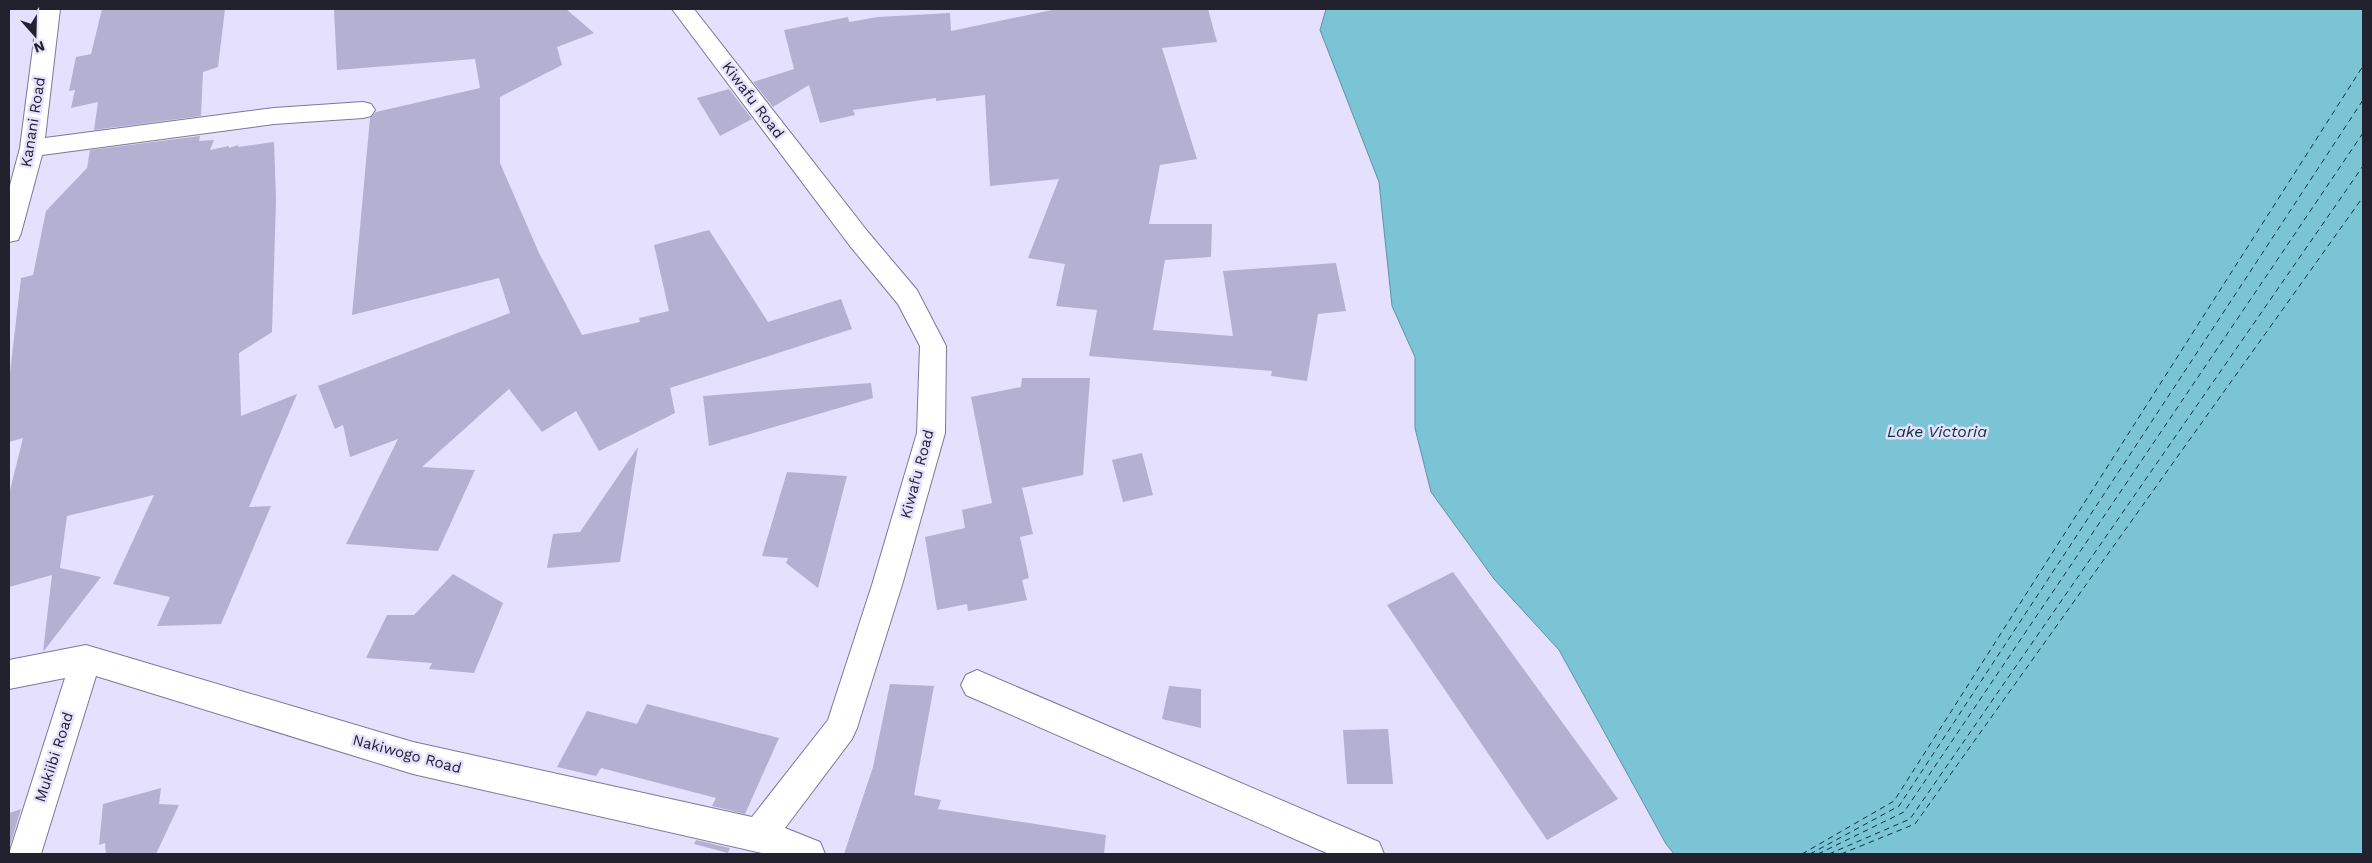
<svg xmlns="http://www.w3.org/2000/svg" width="2372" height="863" font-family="'Work Sans',sans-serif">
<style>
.water{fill:#7ac4d5;stroke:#6093a3}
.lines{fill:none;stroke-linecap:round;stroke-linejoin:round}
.ferry{stroke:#0b3138;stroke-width:1;stroke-dasharray:5.5 4.5;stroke-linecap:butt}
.building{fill:#b4b0d2}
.minor-casing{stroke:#7c7898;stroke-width:2}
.minor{fill:#fff;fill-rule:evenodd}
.labels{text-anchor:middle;stroke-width:5;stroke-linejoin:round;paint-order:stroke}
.street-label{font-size:15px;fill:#22212e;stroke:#e4e0fd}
.water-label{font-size:16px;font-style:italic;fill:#0b3138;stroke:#e4e0fd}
</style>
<rect width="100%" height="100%" fill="#e4e0fd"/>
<path class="water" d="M1326,9H2363V854H1674L1666,844L1559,650L1494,579L1431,492L1415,428V357L1392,306L1379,182L1320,30Z"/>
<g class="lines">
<path class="ferry" d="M1802,854L1894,801L2363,66
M1810,854L1899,806L2363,100
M1818,854L1904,812L2363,133
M1829,854L1910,819L2363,166
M1841,854L1915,824L2363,197"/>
</g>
<path class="building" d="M102,9H225L218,67L203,72L201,116L94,130L98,102L71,108L75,90L69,91L76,57L91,54Z
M334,9H566L594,33L557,47L562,65L500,97V163L539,253L582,335L640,322L639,318L669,311L654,245L709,230L768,322L841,299L852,329L670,388L675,413L599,451L576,411L542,432L509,389L422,467L475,470L438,551L346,544L398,439L350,457L343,425L335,429L318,386L510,313L499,278L352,315L370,118L376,112L480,88L475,59L337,70Z
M1057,9H1208L1217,42L1162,48L1197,159L1160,165L1149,224H1212L1211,257L1165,260L1153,330L1233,336L1223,271L1336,263L1346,311L1318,314L1307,381L1271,376L1272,371L1089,356L1097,310L1056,306L1065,264L1028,258L1059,179L990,186L985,95L936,101V98L853,110L855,115L820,123L809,85L773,107L753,82L794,69L784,30L848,17L849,22L878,17L950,13L951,31Z
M729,89L752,119L720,136L697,98Z
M200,136L199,141L214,140L210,150L229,146V148L238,145V147L274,142L276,200L272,332L239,353L241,416L297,394L249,507L271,506L221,624L157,626L170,597L113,584L154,495L67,516L60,568L101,577L43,652L52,575L9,587V494L23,438L9,442V381L21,278L33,275L46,211L87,168L90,150Z
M1022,378H1090L1083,475L1022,488L1033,534L1020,537L1029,578L1022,580L1027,600L968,611L967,604L937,610L925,537L965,528L962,510L992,503L971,397L1021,387Z
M871,383L873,398L709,446L703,396Z
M638,447L620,562L547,568L553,534L580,532Z
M1142,453L1153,495L1123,502L1112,460Z
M787,472L847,476L818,588L786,563L788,558L762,556Z
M1453,572L1618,799L1547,840L1387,605Z
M453,574L503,603L474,673L429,669L432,663L366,658L387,615H414Z
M890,684L934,686L914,795L941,800L938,809L1106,835L1104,854H844L873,767Z
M1169,686L1201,689V728L1162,719Z
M647,704L779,738L745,814L712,806L716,798L601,768L596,776L557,767L587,711L637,724Z
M1388,729L1393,784H1347L1343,730Z
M161,788L159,804L179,805L156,854H106L105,843L99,845L103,804Z
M21,809L9,849V813Z
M696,840L730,848L728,853L694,844Z"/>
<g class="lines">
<g class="minor-casing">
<path id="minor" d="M38,9H60L45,138L274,108L363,102L371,104L375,110L371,116L363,118L274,124L42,155L21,233L18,240L9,242V189L20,148Z
M672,9H694L868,232L917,290L946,346L945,433L902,585L857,728L852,739L785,828L820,842L825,854H766L413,774L96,676L41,854H9L65,678L9,689V660L86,645L413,742L752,817L828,720L872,585L917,433L920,346L898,304L850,246Z
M977,670L1379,842L1384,854H1329L966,695L961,685L966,675Z"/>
</g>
<use href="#minor" class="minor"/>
</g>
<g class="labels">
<g class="street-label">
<text transform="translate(753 100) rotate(53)" y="5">Kiwafu Road</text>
<text transform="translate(33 122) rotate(-81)" y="5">Kanani Road</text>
<text transform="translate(917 474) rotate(-75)" y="5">Kiwafu Road</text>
<text transform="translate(407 754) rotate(15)" y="5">Nakiwogo Road</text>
<text transform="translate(54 757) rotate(-72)" y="5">Mukiibi Road</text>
</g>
<g class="water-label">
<text x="1937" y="437">Lake Victoria</text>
</g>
</g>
<rect width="2372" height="863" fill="none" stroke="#22212e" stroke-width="20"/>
<g transform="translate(35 35) rotate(160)" stroke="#e4e0fd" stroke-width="4" paint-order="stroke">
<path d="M0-4L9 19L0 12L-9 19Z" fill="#22212e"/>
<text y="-8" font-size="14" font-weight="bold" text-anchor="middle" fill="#22212e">N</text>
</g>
</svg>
